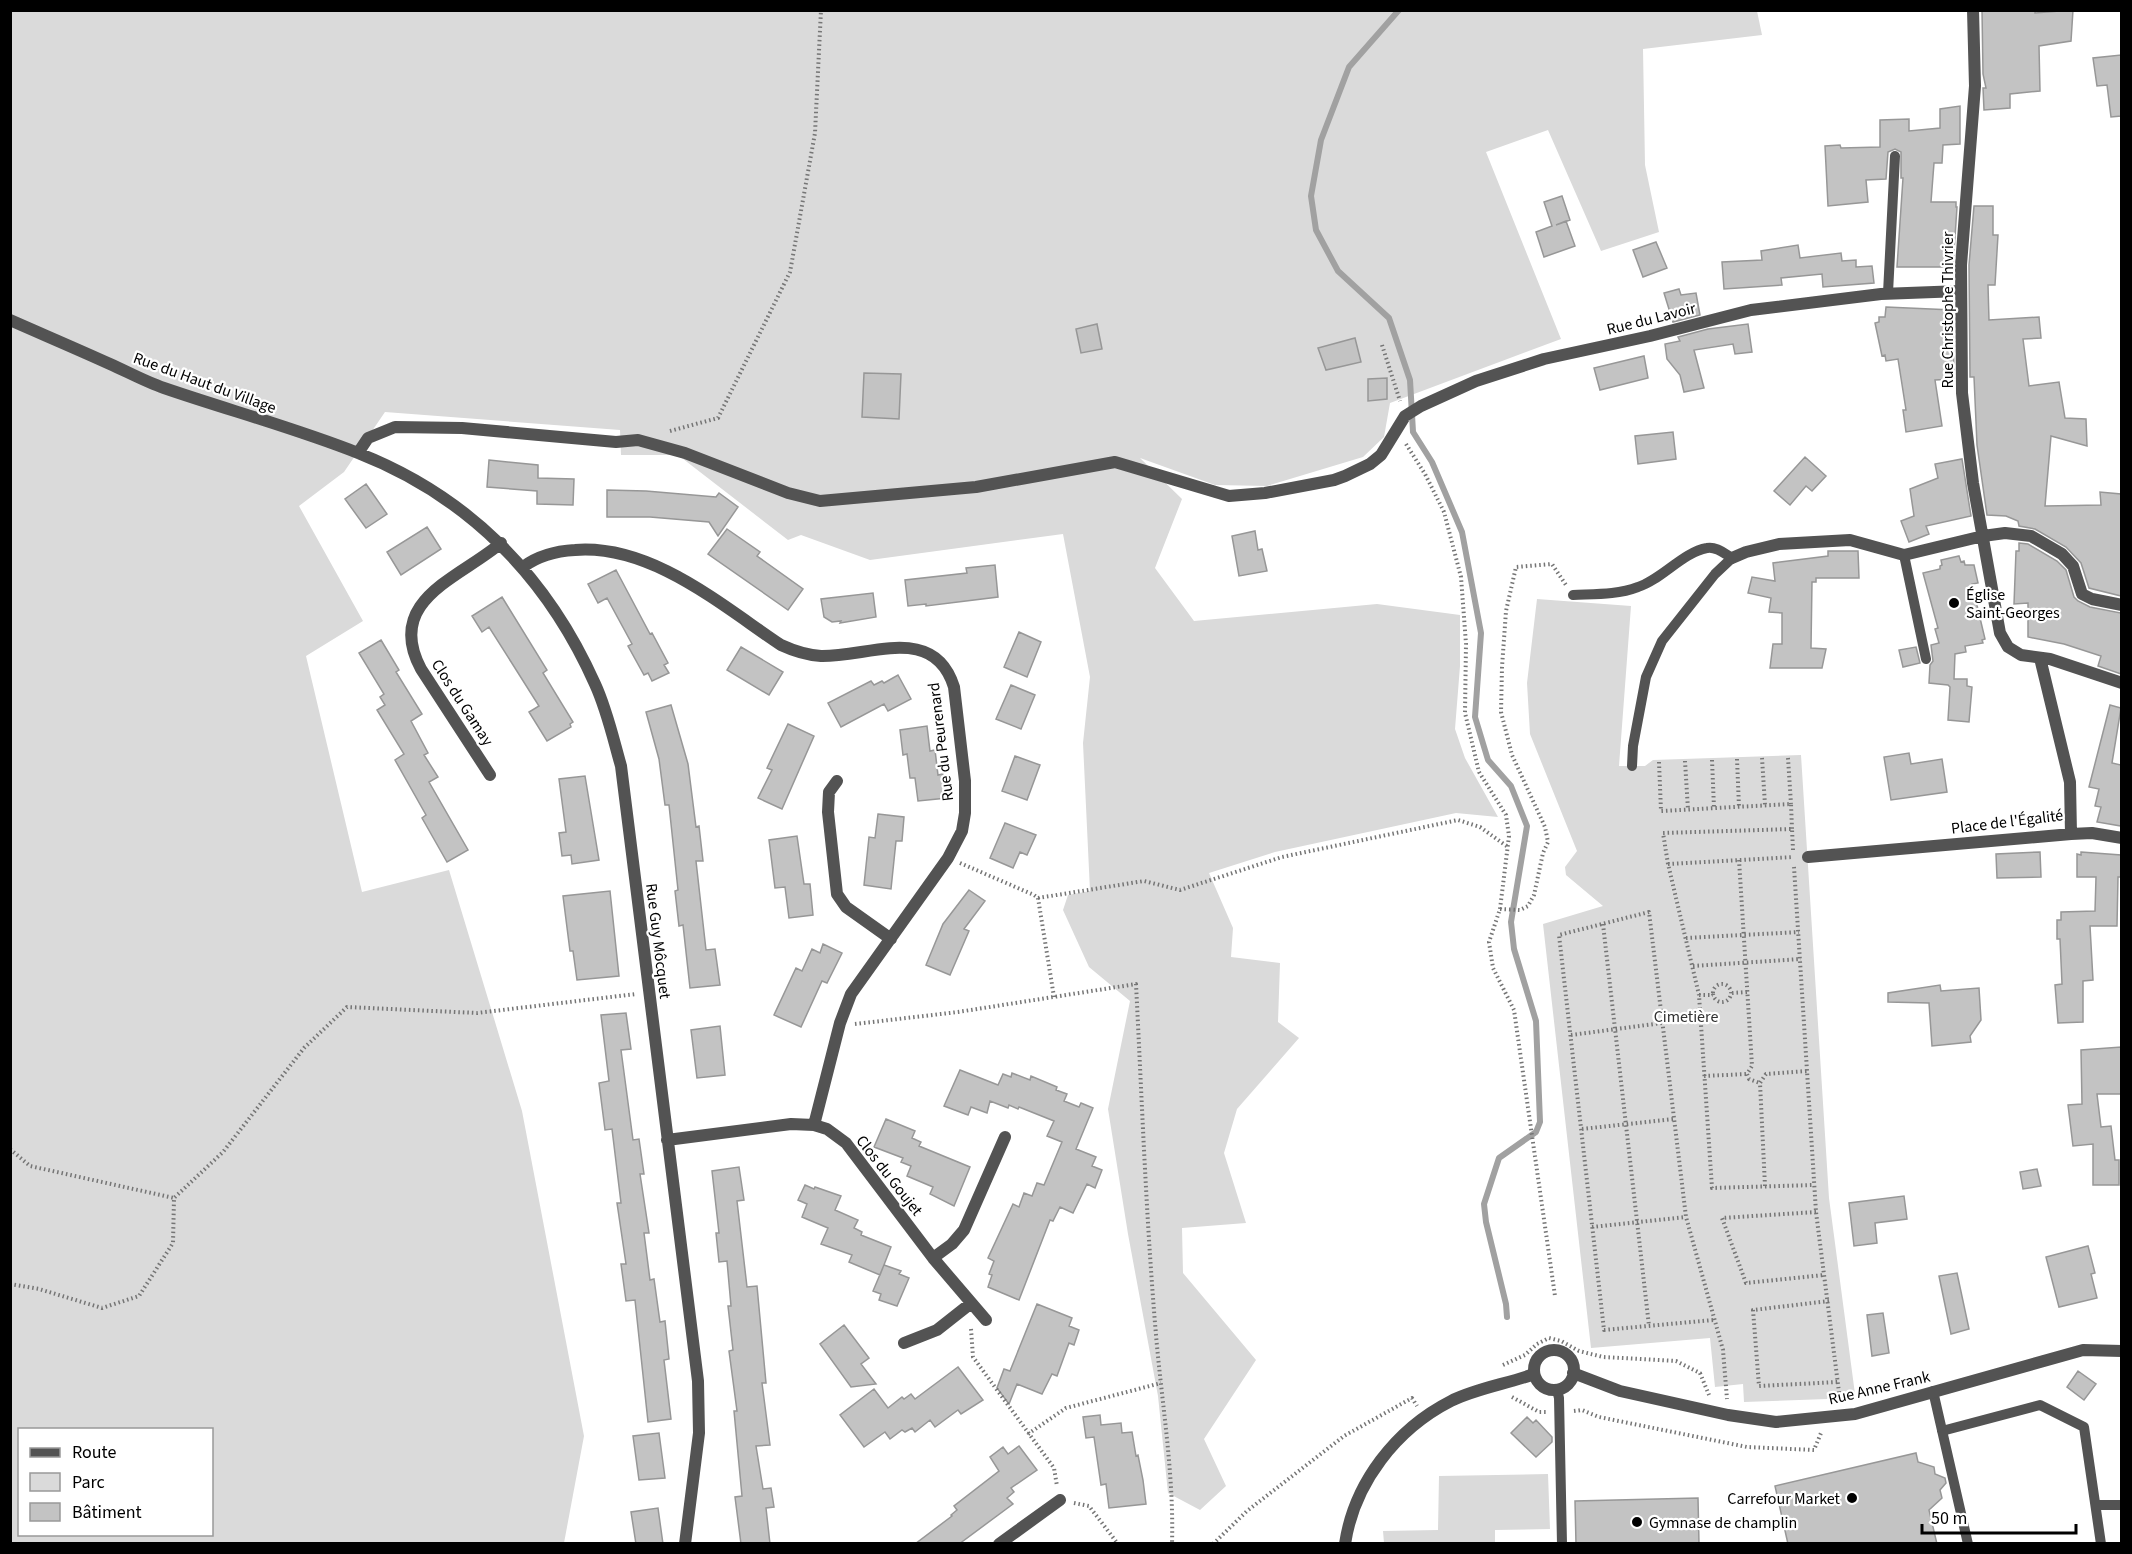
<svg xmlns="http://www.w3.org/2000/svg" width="2132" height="1554" font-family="'Source Sans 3',sans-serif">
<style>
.green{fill:#dadada;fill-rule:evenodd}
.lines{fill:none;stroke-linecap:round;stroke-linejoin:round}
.stream{stroke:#a1a1a1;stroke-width:6}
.building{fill:#c3c3c3;stroke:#979797;stroke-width:1.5}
.path{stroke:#757575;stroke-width:4;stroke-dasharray:1.5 3;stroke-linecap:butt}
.service{stroke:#535353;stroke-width:10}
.minor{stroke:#535353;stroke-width:12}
.poi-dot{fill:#000;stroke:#fff;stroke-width:2}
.labels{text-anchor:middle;stroke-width:4.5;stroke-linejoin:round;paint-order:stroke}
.street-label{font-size:16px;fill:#000;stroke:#fff}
.poi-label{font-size:16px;fill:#000;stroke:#fff;text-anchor:start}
.park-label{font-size:16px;fill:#313131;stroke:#fff}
</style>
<rect width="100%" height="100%" fill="#fff"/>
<path class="green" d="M11,11H1757L1762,35L1643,49L1645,165L1659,232L1601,251L1548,130L1486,152L1561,339L1390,403L1384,437L1363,457L1267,486L1215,485L1140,458L1182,499L1155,568L1194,621L1377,604L1460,615V666L1455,729L1465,758L1498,817L1456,813L1275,852L1209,873L1233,928L1231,957L1280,963L1278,1022L1299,1038L1237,1109L1224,1153L1246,1223L1182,1228L1183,1273L1256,1360L1204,1439L1226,1486L1200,1510L1168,1493L1158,1396L1128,1234L1108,1109L1130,1001L1089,967L1063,910L1068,895L1090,891L1083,743L1090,677L1063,534L870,560L801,535L788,540L678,455H621L620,430L385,412L344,472L299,506L363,621L306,656L362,892L449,870L522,1111L584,1436L564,1543L11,1544ZM20,1430H212V1534H20Z
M1537,599L1631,606L1619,766H1645L1653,760L1801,755L1829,1198L1855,1394L1833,1392L1827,1399L1744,1402L1743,1384L1715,1387L1710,1338L1591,1348L1543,924L1603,906L1566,875L1565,867L1577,851L1530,734L1527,683Z
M1548,1474L1550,1529L1495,1530V1543H1384L1383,1531L1438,1530L1439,1476Z"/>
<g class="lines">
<path class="stream" d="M1399,10L1349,67L1321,140L1311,196L1316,230L1338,271L1389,318L1410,380L1413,432L1432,462L1462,532L1481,633L1475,717L1488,760L1511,786L1527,826L1511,922L1514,949L1536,1021L1540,1122L1536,1132L1499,1158L1484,1204L1486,1222L1506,1304L1507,1317"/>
</g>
<path class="building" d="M1982,10H2035V13L2073,10L2071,41L2039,46L2040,91L2010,94V108L1984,110L1983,88H1986L1983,74Z
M2121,55V116L2111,117L2107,85L2097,86L2093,58Z
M1960,106V144L1943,145L1942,163H1934L1931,202H1956V207H1957L1953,267H1897L1903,178H1901V152L1895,149L1888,152L1886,179L1866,180L1868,202L1828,206L1825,146L1840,145L1841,148L1880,147V120L1909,119V131L1940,128V109Z
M1562,196L1570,220L1556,225L1566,221L1575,246L1544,257L1536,232L1552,226L1544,202Z
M1974,206H1993V235H1998L1995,285H1988L1989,320L2039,317L2041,338L2023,339L2029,386L2059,382L2065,418L2086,419L2087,446L2051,436L2045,506L2101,505L2100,492L2121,494V596L2089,588L2081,563L2066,547L2035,529L2019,526L2018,521L2006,516L1987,515L1977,445L1974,377H1970L1969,265Z
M1656,242L1667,268L1643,277L1633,250Z
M1798,245L1800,258L1841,253L1842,261L1856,260V267L1872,266L1874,283L1823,287L1822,274L1781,278L1782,285L1724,289L1722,262L1762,260L1761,251Z
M1679,289L1681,295L1696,293L1700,315L1673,322L1664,293Z
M1886,307L1953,310L1954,379L1935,380L1942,426L1906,432L1903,410H1906L1898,359L1886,361L1885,355L1882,356L1875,323L1879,322V317H1885Z
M1097,324L1102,349L1081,353L1076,329Z
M1748,324L1752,352L1735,354L1733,344L1694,350L1704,388L1684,392L1680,375L1667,359L1665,344L1680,341L1678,337L1708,329Z
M1355,338L1361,362L1326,370L1318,348Z
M1644,356L1648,378L1600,390L1594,368Z
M864,373L901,374L899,419L862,417Z
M1387,378V399L1368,401V379Z
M1673,432L1676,459L1638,464L1635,436Z
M1805,457L1826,476L1812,491L1806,486L1790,505L1774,491Z
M1962,459L1971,516L1926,526L1929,534L1909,542L1901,521L1914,516L1910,489L1938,478L1935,464Z
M489,460L538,465V478L574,479L573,505L537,504V491L487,487Z
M366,484L387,514L366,528L345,499Z
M607,490L646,491L716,497L719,493L738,507L718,536L709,522L650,517H607Z
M427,527L441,549L401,575L387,552Z
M727,529L760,552L757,556L803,589L788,610L708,554Z
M1255,531L1258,550L1262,549L1267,571L1239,576L1232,536Z
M2019,543L2028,544L2057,561L2066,570L2074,597L2078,601L2090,607L2121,613V674L2098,666L2101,656L2064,644L2028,637V603L2014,604L2016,551H2019Z
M1828,551H1858L1859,578H1816V582H1812L1811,648L1826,649L1822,668H1770L1773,644H1782V613L1769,612L1771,598L1748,593L1752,577L1775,581L1773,563L1828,556Z
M1959,556L1961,562L1964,561L1965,565H1974L1978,583L1972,584L1985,639L1982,640L1983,643L1965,646L1966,652L1955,654L1954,679H1967V686L1972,687L1969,722L1948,720L1950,687L1948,685L1929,683L1930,665L1933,661L1931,645L1939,643L1935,629L1938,628L1923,573L1940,569V566L1942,565L1941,560Z
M995,565L998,597L926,606V604L908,606L905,580L967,573L966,568Z
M616,570L650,634L652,633L668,663L664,665L669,673L652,681L648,673L644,675L628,646L632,644L607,598L598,603L588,584Z
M873,593L876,617L840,623L841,621L832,622L824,617L821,599Z
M502,597L547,670L543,673L573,722L570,724L571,727L547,741L529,712L539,706L489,627L482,632L472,616Z
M1019,632L1041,642L1027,677L1004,667Z
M381,640L399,670L396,672L422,714L411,721L428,753L424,755L438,777L429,782L468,850L447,862L422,818L426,815L395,760L404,754L377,710L385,705L380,697L384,694L359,653Z
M741,647L783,672L769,695L727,670Z
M1916,647L1920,663L1903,667L1899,650Z
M898,675L911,699L888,711L884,704L841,727L828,703L871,681L874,685L882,681L884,683Z
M1011,685L1035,695L1021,729L996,719Z
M671,705L688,764L696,827L699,826L703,861H696L706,950L715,949L720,985L690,988L683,925L679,926L675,891L678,890L669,805H665L659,759L646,712Z
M2110,705L2121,708L2112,763L2121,765V826L2097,822L2101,807L2095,806L2099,789L2089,787Z
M788,724L814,736L782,809L758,798L772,770L767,768Z
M927,726L930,751L935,750L938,775L943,774L947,798L918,801L915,778H910L907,754L903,755L900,730Z
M1909,753L1911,764L1942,759L1947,792L1891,800L1884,757Z
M1015,756L1040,765L1027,800L1002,791Z
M585,776L599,860L572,864L571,855L562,856L559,833L566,832L559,779Z
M878,814L904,817L902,841H896L891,889L864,885L869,837L875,838Z
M1005,823L1036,835L1027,855L1020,852L1013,868L990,858Z
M797,836L804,884H810L813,915L789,918L785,887L775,888L769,840Z
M2040,852L2041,877L1997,878L1996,854Z
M2081,852L2121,855V877H2118L2117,926H2090L2093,980L2083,981V1022L2058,1023L2055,985L2062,984L2060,939H2057V920H2061V912L2095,911L2096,877H2077V854L2081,855Z
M969,890L985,901L964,929L969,931L950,975L926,965L943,924Z
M610,891L619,976L577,980L573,951H570L563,896Z
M823,944L842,953L827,983L822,981L801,1027L774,1015L796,968L802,971L812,949L820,953Z
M1940,985L1941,991L1979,988L1981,1020L1970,1036L1971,1042L1932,1046L1929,1003L1888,1002V993Z
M626,1013L631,1049L621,1050L633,1140L639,1139L644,1174H640L649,1233H644L650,1280L654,1279L660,1322L665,1321L669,1359L664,1360L671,1419L648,1422L635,1300L626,1301L621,1264H626L617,1203H621L612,1129L605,1130L599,1083L609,1081L601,1015Z
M720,1026L725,1075L697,1078L691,1030Z
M2121,1047V1094H2097L2101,1127L2111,1126L2115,1160H2119V1185H2093V1144L2073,1146L2068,1105L2082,1104L2081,1050Z
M960,1070L998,1085L1003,1074L1011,1077L1012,1073L1030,1080L1031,1076L1057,1087L1056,1090L1067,1094L1064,1101L1079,1107L1081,1103L1093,1108L1076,1149L1096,1157L1092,1166L1102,1170L1095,1188L1087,1184L1073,1213L1060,1207L1053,1221L1050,1220L1019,1300L988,1287L992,1275L989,1274L994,1261L988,1258L1013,1204L1019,1207L1024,1193L1032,1196L1037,1183L1044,1185L1062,1142L1047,1136L1054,1121L1019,1107L1018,1109L1009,1105L1008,1108L990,1101L987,1113L971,1107L968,1115L944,1106Z
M886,1119L915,1131L912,1138L921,1142L919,1146L970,1167L954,1206L930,1194L933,1187L907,1176L911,1166L901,1162L903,1158L874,1147Z
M739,1167L744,1200L737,1201L747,1287L757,1286L766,1383H762L770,1445L756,1446L763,1489L771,1488L774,1507L766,1508L770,1544H741L735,1497L742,1496L734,1411H737L729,1351L733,1350L728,1306H731L727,1261L719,1262L716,1233H719L712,1171Z
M2037,1169L2041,1186L2023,1189L2020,1172Z
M805,1185L814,1189L815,1187L841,1196L835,1210L858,1220L854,1228L862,1232L861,1235L891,1247L880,1275L849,1262L852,1255L821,1244L828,1228L802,1217L807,1204L798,1200Z
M1904,1196L1907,1219L1875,1223L1877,1243L1854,1246L1849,1203Z
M2088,1246L2095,1273L2091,1274L2097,1298L2059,1307L2046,1257Z
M884,1265L901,1271L899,1274L909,1278L897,1306L879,1300L881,1294L873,1291Z
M1957,1273L1969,1329L1951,1334L1939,1276Z
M1037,1304L1072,1318L1069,1326L1079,1330L1074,1345L1069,1343L1057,1376L1052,1374L1042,1394L1017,1384L1009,1404L997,1388L1004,1369L1010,1371Z
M1883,1313L1889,1353L1872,1356L1867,1315Z
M844,1325L869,1358L861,1364L876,1384L851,1387L820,1344Z
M958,1367L983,1400L961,1414L958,1410L935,1427L930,1420L915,1432L912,1428L905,1432L902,1430L890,1439L885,1432L864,1447L840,1415L874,1389L888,1408L902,1397L904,1399L911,1394L915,1399Z
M2078,1371L2096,1384L2084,1400L2067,1387Z
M1100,1415L1101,1425L1121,1423L1122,1433L1132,1432L1136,1456L1138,1455L1143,1480L1146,1504L1109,1508L1106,1484L1101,1485L1094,1437L1086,1438L1083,1417Z
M1527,1417L1533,1423L1536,1420L1552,1437V1442L1536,1457L1511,1433Z
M659,1433L665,1478L639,1480L633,1436Z
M1019,1446L1037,1470L1011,1488L1014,1492L1007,1498L1013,1504L959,1544H915L952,1516L951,1515L957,1510L954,1506L999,1471L990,1457L1003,1447L1008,1454Z
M1916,1453L1918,1462L1934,1467L1935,1474L1945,1478L1946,1483L1940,1490L1942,1498L1929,1510L1937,1544H1788L1775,1486Z
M1698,1498L1699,1544H1576L1575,1501Z
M658,1508L663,1544H636L631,1512Z"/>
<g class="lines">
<path class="path" d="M1382,345L1400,401
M670,431L718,418L790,272L815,133L821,10
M1406,444L1425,474L1444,512L1461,577L1466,644L1465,713L1479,772L1506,815L1509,836L1500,909L1489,942L1493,968L1514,1010L1555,1296
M1762,758L1765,805
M1788,758L1791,804
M1737,759L1739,807
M1712,760L1714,808
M1685,761L1688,810
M1659,762L1661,811L1791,804L1792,829
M1793,850L1792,829L1663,833L1668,864L1699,995L1712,1188L1814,1185
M1739,860L1752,1066L1747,1074L1749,1079L1760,1083
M960,863L1034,895L1038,898L1054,997
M1668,864L1793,857
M1794,867L1816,1212L1840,1400
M1038,898L1144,881L1180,890L1282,857L1458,820L1480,827L1508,847
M1500,909L1520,910L1528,906L1534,895L1543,853L1548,842L1545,827L1512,755L1501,712L1502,667L1506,611L1516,567L1552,564L1566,585
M1603,924L1649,1326
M1686,938L1799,932
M1693,966L1801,959
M1713 993a9 9 0 1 1 18 0a9 9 0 1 1-18 0Z
M1732,993L1747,992
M1699,995H1713
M855,1024L958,1012L1136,984C1142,1101 1146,1218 1156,1335C1162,1405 1174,1473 1172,1544
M1571,1035L1662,1023
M1704,1076L1747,1074
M1582,1129L1674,1119
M10,1149L30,1166L174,1198
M1765,1186L1760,1083L1766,1074L1807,1071
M1816,1212L1722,1218L1746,1283L1824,1275
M1592,1227L1686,1217
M10,1284L39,1289L102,1308L139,1296L173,1243L174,1198L223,1152L304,1048L347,1007L477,1013L636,994
M1829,1301L1753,1310L1759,1386L1838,1382
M1713,1320L1604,1330L1559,935L1649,912L1686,1217L1723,1350L1727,1399
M971,1329L973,1357L1054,1468L1057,1486
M1503,1365L1525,1355L1537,1344L1549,1338L1561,1341L1579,1351L1603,1357L1676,1361L1700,1373L1709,1395
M1512,1397L1539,1412H1546
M1574,1411L1582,1410L1599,1417L1747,1447L1814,1450L1821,1433
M1028,1434L1066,1408L1161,1383
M1074,1503L1089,1506L1118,1544
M1213,1544L1247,1511L1344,1436L1412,1398L1417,1406"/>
<path class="service" d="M1888,293L1895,156
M1904,555L1926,659
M1573,595C1595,594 1617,595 1638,587C1661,580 1683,552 1707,548C1716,546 1725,554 1732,558L1715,574L1662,641L1646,677L1633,746L1632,766
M1557,1390L1559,1398L1562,1544
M1933,1391L1968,1544
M1942,1431L2040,1405L2084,1427L2101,1544
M2096,1505H2122"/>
<path class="minor" d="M1973,10L1975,86L1961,265L1962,393L1973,483L2000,633L2008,647L2021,655L2050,659L2122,683
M10,320C44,335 77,349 110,364C128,372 146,382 164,388C228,410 295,428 358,453C468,496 547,576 595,684C607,710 613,738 621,766L698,1381L699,1433L685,1544
M358,453L368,438L395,427L462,428L616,442L638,440L685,453L788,493L820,501L976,487L1115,462L1229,496L1265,493L1334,480L1345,476L1370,464L1381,455L1405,416L1421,406L1476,381L1544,359L1650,336L1751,310L1881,294L1961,291
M1732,558L1746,552L1779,544L1850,540L1904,555L1983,536L2005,533L2031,536L2062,554L2073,566L2082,594L2092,599L2122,605
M523,567C539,555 556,551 575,550C651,544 721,605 781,645C794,651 806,655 821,656C869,657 934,623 954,687L965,781V813L962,831L948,858L851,994L840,1023L814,1125
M2040,658L2070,782L2071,834
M490,775L421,669C384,600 460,578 501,543
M837,781L829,792L828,812L837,894L846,907L891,939
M1808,857L2071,834L2092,833L2122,838
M667,1140L791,1124L814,1125L827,1129L846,1143L933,1258L986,1320
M933,1258L952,1244L964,1230L1005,1137
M904,1343L937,1330L970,1304
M1534 1370a20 20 0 1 1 40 0a20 20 0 1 1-40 0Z
M1573,1373L1620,1391L1728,1415L1776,1422L1855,1414L2083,1350L2122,1351
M999,1544L1060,1500
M1345,1544C1354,1483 1396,1429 1451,1401C1477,1388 1507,1384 1534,1374"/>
</g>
<g class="poi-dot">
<circle cx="1954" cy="603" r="6"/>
<circle cx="1852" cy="1498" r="6"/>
<circle cx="1637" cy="1522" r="6"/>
</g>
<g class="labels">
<g class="street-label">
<text transform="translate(1947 310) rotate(-90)" y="6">Rue Christophe Thivrier</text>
<text transform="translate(1651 318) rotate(-14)" y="6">Rue du Lavoir</text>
<text transform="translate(205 382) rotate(20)" y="6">Rue du Haut du Village</text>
<text transform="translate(463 702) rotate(57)" y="6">Clos du Gamay</text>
<text transform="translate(940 742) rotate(-97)" y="6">Rue du Peurenard</text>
<text transform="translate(2007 821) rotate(-7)" y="6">Place de l'Égalité</text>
<text transform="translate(659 941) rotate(83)" y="6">Rue Guy Môcquet</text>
<text transform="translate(890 1175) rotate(52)" y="6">Clos du Goujet</text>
<text transform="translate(1879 1387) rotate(-13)" y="6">Rue Anne Frank</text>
</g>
<g class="poi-label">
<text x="1966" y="600">Église<tspan x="1966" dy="18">Saint-Georges</tspan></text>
<text x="1840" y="1504" text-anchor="end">Carrefour Market</text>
<text x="1649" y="1528">Gymnase de champlin</text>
</g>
<g class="park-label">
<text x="1686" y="1022">Cimetière</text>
</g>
</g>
<rect width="2132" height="1554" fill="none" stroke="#000000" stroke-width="24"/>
<rect x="18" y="1428" width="195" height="108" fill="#ffffff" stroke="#999999" stroke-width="1.5"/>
<rect x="30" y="1448" width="30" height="9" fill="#535353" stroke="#999999" stroke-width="1.5"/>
<text x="72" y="1458" font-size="18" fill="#000000">Route</text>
<rect x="30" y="1473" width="30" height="18" fill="#dadada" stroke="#999999" stroke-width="1.5"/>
<text x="72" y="1488" font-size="18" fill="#000000">Parc</text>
<rect x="30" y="1503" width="30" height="18" fill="#c3c3c3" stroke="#999999" stroke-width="1.5"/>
<text x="72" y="1518" font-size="18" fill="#000000">Bâtiment</text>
<path d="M1922 1524v9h154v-9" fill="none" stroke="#000000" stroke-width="3"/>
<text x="1931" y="1524" font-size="18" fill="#000000" stroke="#ffffff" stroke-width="4.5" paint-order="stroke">50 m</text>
</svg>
